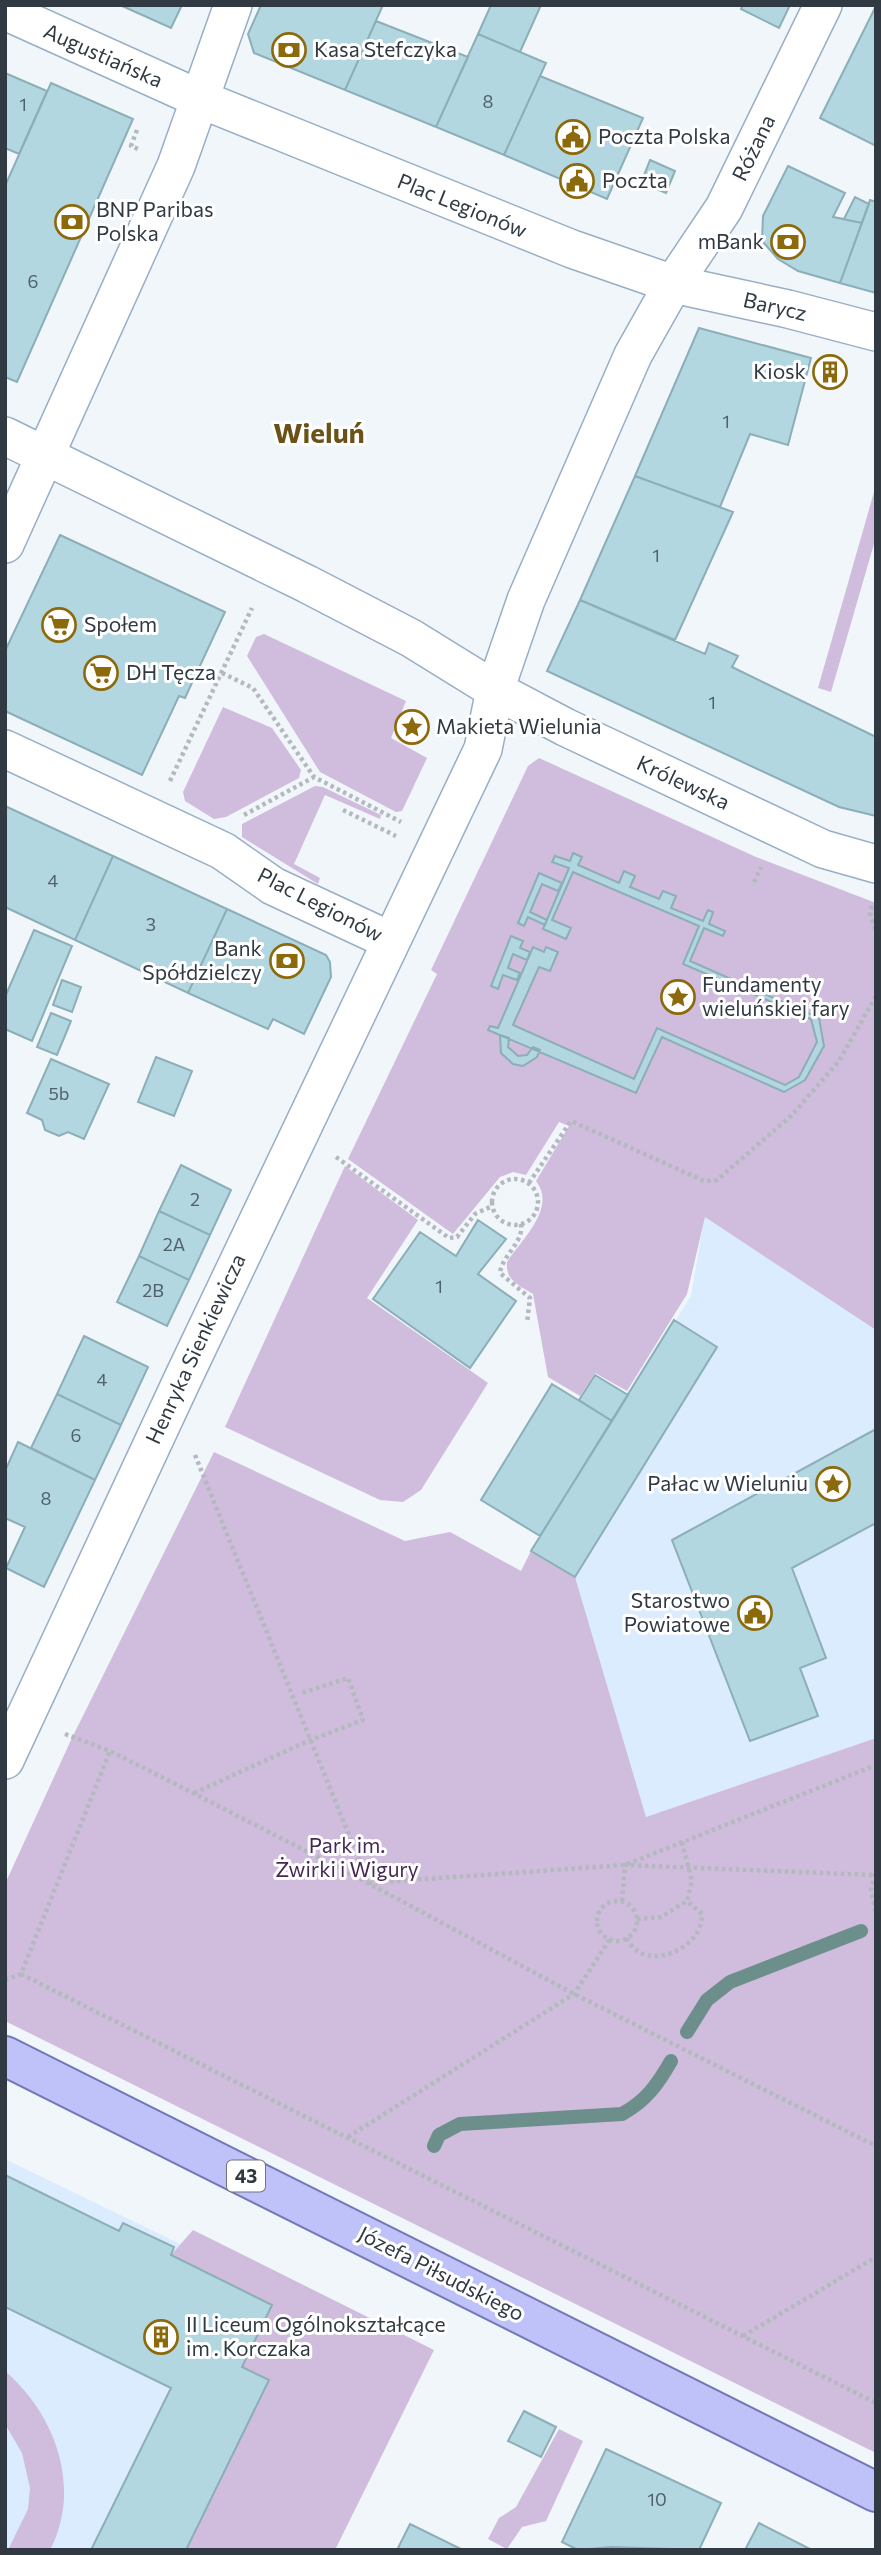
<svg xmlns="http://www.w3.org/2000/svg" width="881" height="2555" font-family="Commissioner,sans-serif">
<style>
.built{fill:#dbecfe}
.green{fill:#d0bcdc}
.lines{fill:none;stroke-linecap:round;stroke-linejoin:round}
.stream{stroke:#6c8f8b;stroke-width:14}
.building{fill:#b2d7e1;stroke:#8baeb7;stroke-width:2}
.street-casing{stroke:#98aec5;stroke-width:40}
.primary-casing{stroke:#7278b7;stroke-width:42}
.path{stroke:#b3b9bf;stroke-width:4.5;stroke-dasharray:3.5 3.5;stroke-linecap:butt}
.street{stroke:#fff;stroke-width:37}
.primary{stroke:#bfc2f9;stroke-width:38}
.labels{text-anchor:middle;stroke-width:6;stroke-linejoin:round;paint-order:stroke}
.number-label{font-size:18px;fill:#51616a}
.shield{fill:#fff;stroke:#6f757b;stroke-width:2}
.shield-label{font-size:19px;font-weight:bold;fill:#313a43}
.poi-label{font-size:21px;fill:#313a43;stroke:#fff;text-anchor:start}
.street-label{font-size:21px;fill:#313a43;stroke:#fff}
.park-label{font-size:21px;fill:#452954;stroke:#fff}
.district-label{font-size:28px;font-weight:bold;fill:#6a5118;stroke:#fff}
</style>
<rect width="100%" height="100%" fill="#f1f6fb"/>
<path class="built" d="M709,1191L876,1300V1738L646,1817L575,1578L531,1551L691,1296Z
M5,2159L316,2310L198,2550H5Z"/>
<path class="green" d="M876,485V537L831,692L818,688Z
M264,634L406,701L391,738L427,758L402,811L396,812L320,772L247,656L256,637Z
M223,707L272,728L301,770L299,778L226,817L214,819L185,801L183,792Z
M539,758L756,857L876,903V1330L705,1217L687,1294L627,1391L595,1373L580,1396L548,1377L533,1294C519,1285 505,1280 507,1262C522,1239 557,1208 536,1181L569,1126L559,1122L526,1175L513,1172L500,1177L453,1234L348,1159L437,974L431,970L528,766Z
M315,786L323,787L381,815L380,819L325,795L294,864L320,878L318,884L242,837V824Z
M345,1166L418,1220L367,1298L488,1383L421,1490L403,1502L380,1500L225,1427Z
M214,1452L405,1541L450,1532L521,1571L531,1551L575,1577L646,1817L876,1738V2453L5,2021V1884L71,1740Z
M193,2230L434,2350L335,2550H186L269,2381L242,2367L272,2305L171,2255Z
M5,2371C56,2415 82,2488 50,2550H8L28,2509L30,2488L22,2453L5,2424Z
M559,2429L583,2441L546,2521L522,2527L507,2549L488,2539L499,2518L516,2507Z"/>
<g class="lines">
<path class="stream" d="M687,2032L707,2000L730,1982L861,1931
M434,2146L439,2135L460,2124L622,2114C646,2101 658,2084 671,2061"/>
</g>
<path class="building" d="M120,5H182L171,28Z
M261,5H383L345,90L254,53L248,34Z
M491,5H541L520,52L478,34Z
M743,5H790L779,28L741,9Z
M876,6V146L820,118Z
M376,21L468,57L436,127L345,90Z
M478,34L546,63L504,155L436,127Z
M5,73L47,91L19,154L5,148Z
M540,76L643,118L607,199L504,155Z
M51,83L133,119L17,382L5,377V186Z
M650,160L675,171L666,193L641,183Z
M788,166L845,193L833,217L844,219L855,197L869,204L840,283L798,271L778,259L762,241L763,216Z
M788,166L845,193L833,217L862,223L840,283L798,271L778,259L762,241L763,216Z
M870,200L876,202V293L840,283Z
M699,328L811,358L788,445L750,434L720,507L635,476Z
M821,360L844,367L839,383L816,377Z
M635,476L733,512L675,640L580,600Z
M60,535L225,612L185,698L179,696L142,775L5,711V651Z
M580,600L705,654L709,643L738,656L732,667L876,737V816L839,807L547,671Z
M5,806L113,856L75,940L5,907Z
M573,853L582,857L578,865L619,883L624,871L635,876L630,887L659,899L663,891L676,896L671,908L703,921L708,910L713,912L709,924L725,931L723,936L704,928L690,961L819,1018L824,1046L805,1080L784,1092L662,1037L636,1093L488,1030L490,1026L498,1028L533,947L544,952L546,947L558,952L550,971L539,967L513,1025L634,1079L657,1028L785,1085L799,1077L817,1042L811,1019L683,964L699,926L573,872L552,920L571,928L566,939L543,929L569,868L552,862L555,856L570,861Z
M113,856L227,909L188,993L75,940Z
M539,873L562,883L558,891L542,884L530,912L547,920L545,925L528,917L524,926L518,923Z
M227,909L326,955L330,962L331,977L304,1034L273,1019L268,1029L188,993Z
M34,930L72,946L32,1041L5,1029V997Z
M511,936L523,941L520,948L530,952L527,960L513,954L508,968L520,973L517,980L503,975L498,989L491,986Z
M62,980L81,987L72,1012L53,1005Z
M51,1013L71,1021L57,1055L37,1047Z
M500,1035L509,1038L508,1047L518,1056L527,1055L533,1047L540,1050L537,1057L523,1066L513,1064L501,1053Z
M156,1057L192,1071L174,1116L138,1102Z
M51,1059L109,1084L84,1139L68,1132L59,1136L45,1130L42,1120L27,1113Z
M181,1165L231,1190L210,1235L159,1211Z
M159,1211L210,1235L189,1280L139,1256Z
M478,1220L506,1239L478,1274L516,1301L470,1368L373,1299L420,1232L456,1256Z
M139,1256L189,1280L167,1326L117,1302Z
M674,1320L717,1347L575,1577L531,1551Z
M84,1336L148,1367L121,1425L57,1394Z
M595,1375L628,1395L612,1421L579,1400Z
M552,1384L612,1421L540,1536L481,1500Z
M57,1394L121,1425L95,1480L31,1448Z
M876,1429V1523L792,1568L826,1658L800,1668L818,1716L750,1741L672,1540Z
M18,1442L95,1480L44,1587L6,1568L25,1527L5,1518V1471Z
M5,2175L119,2231L123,2223L174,2247L171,2255L272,2305L242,2367L269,2380L186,2550H91L171,2388L5,2307Z
M524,2411L556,2427L541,2457L508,2441Z
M606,2449L721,2503L699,2550L611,2547L578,2550L562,2542Z
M759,2523L812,2550H745Z
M410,2524L463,2550H397Z"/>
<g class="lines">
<g class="street-casing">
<path id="street" d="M5,11L200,99L572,249L673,284L788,309L876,332
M5,436L307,584L411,638L495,690L565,727L823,849L876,864
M5,544L176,166L233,5
M5,749L223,851L273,886L391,941
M5,1760L185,1374L483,749L495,690L526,600L633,355L673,284L724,208L823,5"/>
</g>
<g class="primary-casing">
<path id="primary" d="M5,2056L876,2492"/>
</g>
<path class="path" d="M137,130L131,146L138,149
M222,673L253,688L314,777L401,822
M170,781L252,608
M343,810L396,836
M244,815L314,777
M754,882L761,867
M872,906L870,913L876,932
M336,1157L449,1238L457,1237L475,1214L492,1206
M492 1202a23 23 0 1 1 46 0a23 23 0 1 1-46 0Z
M529,1183L571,1121L704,1181L717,1180L792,1115L839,1061L876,996
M521,1224C524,1243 502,1255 500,1273L530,1298L527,1323
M195,1455L368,1882
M65,1734L110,1751L193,1793L368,1883L574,1994L876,2146
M194,1793L308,1741L363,1720L348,1678L302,1693
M875,1874L871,1890L876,1914
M369,1883L625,1865L876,1765
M622,1901L625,1865L874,1875
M597 1921a20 20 0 1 1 40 0a20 20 0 1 1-40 0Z
M637,1919L661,1917L687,1901L692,1881L682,1842
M627,1938C642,1974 703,1951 702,1914L687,1901
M21,1974L876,2403
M5,1980L21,1974L110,1751
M348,2137L574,1994L610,1939
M743,2336L876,2257"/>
<use href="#street" class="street"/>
<use href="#primary" class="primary"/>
</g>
<defs>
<g id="bank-ring" transform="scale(1.75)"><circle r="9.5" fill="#fff" stroke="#8c690a" stroke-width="1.5"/><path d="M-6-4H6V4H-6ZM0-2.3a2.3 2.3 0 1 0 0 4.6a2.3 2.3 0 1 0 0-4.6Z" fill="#8c690a"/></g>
<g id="civic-ring" transform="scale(1.75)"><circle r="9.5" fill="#fff" stroke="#8c690a" stroke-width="1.5"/><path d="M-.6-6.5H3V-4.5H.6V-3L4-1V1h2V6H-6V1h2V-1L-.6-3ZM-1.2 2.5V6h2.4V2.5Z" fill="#8c690a"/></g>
<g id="building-ring" transform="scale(1.75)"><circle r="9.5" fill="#fff" stroke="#8c690a" stroke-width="1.5"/><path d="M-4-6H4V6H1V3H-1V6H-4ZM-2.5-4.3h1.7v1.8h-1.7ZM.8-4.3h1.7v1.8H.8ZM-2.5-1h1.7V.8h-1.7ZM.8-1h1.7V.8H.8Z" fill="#8c690a"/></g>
<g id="supermarket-ring" transform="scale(1.75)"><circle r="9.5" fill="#fff" stroke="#8c690a" stroke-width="1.5"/><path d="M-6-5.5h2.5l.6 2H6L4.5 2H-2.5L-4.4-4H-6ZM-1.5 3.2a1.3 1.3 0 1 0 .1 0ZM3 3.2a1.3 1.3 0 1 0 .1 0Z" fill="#8c690a"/></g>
<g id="sight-ring" transform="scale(1.75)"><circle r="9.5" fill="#fff" stroke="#8c690a" stroke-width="1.5"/><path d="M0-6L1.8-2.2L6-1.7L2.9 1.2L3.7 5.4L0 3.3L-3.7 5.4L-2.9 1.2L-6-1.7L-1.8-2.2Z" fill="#8c690a"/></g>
</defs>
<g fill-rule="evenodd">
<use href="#bank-ring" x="289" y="50"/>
<use href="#civic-ring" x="573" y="137"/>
<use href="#civic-ring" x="577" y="181"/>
<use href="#bank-ring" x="72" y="222"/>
<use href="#bank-ring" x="788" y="242"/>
<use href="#building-ring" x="830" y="372"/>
<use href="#supermarket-ring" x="59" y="625"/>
<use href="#supermarket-ring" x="101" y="673"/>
<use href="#sight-ring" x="412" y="727"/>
<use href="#bank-ring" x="287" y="961"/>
<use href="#sight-ring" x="678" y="997"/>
<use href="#sight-ring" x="833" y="1484"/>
<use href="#civic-ring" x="755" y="1613"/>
<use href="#building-ring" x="161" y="2337"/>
</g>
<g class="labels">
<g class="number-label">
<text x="488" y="108">8</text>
<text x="23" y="111">1</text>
<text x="33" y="288">6</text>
<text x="726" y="428">1</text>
<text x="656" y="562">1</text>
<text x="712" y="709">1</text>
<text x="53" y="887">4</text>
<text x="151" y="931">3</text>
<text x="59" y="1100">5b</text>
<text x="195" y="1206">2</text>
<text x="174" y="1251">2A</text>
<text x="439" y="1293">1</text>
<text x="153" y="1297">2B</text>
<text x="102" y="1386">4</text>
<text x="76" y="1442">6</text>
<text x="46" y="1505">8</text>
<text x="657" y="2506">10</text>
</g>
<rect class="shield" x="227" y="2160.5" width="38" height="31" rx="5"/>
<g class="shield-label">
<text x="246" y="2183">43</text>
</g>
<g class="poi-label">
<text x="314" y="57">Kasa Stefczyka</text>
<text x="598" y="144">Poczta Polska</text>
<text x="602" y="188">Poczta</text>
<text x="96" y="217">BNP Paribas<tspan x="96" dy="24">Polska</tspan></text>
<text x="764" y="249" text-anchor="end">mBank</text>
<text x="806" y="379" text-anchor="end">Kiosk</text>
<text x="84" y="632">Społem</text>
<text x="126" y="680">DH Tęcza</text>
<text x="436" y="734">Makieta Wielunia</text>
<text x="262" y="956" text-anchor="end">Bank<tspan x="262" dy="24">Spółdzielczy</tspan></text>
<text x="702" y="992">Fundamenty<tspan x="702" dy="24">wieluńskiej fary</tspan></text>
<text x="808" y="1491" text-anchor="end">Pałac w Wieluniu</text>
<text x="730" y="1608" text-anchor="end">Starostwo<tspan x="730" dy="24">Powiatowe</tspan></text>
<text x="186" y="2332">II Liceum Ogólnokształcące<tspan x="186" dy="24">im . Korczaka</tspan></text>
</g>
<g class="street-label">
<text transform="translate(103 56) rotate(24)" y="7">Augustiańska</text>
<text transform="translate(754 148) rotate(-64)" y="7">Różana</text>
<text transform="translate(462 206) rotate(22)" y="7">Plac Legionów</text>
<text transform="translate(775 307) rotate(13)" y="7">Barycz</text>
<text transform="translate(683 783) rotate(25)" y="7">Królewska</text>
<text transform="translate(320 905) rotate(27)" y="7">Plac Legionów</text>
<text transform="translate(196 1349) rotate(-65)" y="7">Henryka Sienkiewicza</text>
<text transform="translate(441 2274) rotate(27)" y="7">Józefa Piłsudskiego</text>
</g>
<g class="park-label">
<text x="347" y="1853">Park im.<tspan x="347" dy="24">Żwirki i Wigury</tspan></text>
</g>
<g class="district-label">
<text x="319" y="443">Wieluń</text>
</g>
</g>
<rect width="881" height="2555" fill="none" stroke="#313a43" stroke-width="14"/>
</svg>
